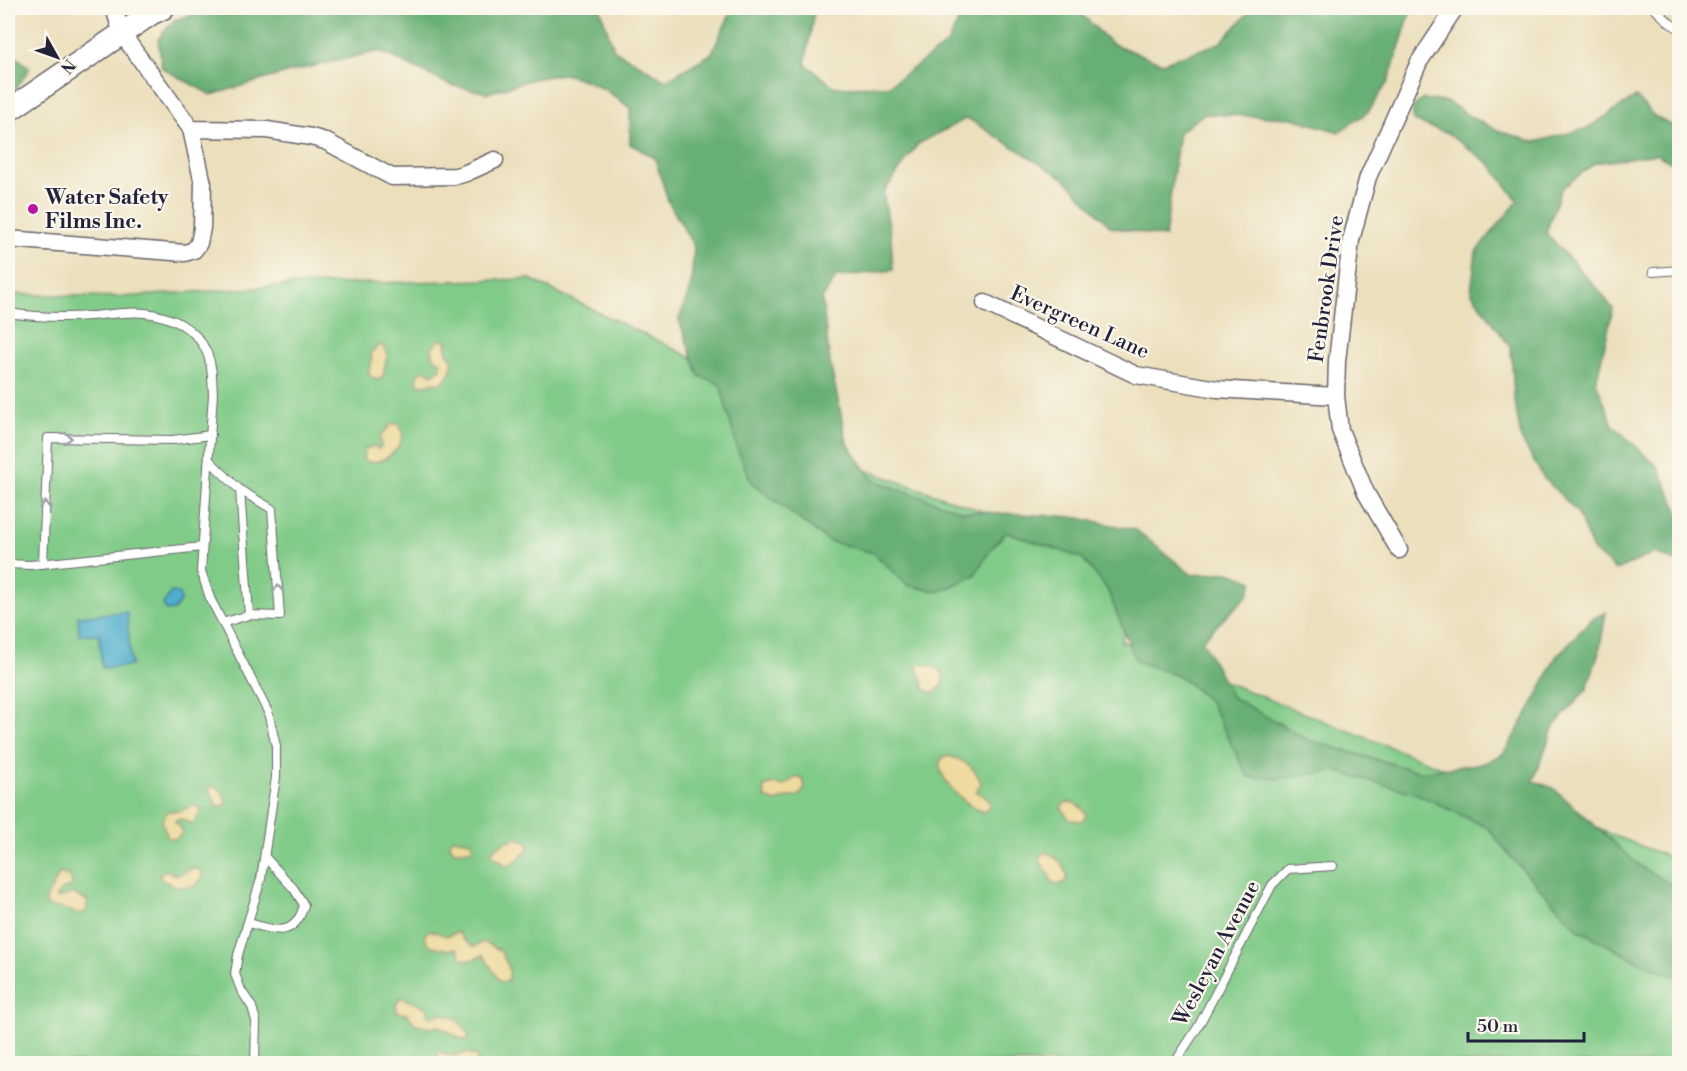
<svg xmlns="http://www.w3.org/2000/svg" width="1687" height="1071" font-family="'Libre Bodoni',serif">
<style>
.green{fill:#81cb88;stroke:#527662;stroke-width:1.5}
.forest{fill:#68af74;stroke:#456858;stroke-width:1.5}
.sand{fill:#eeda9e;stroke:#887e6c;stroke-width:1.5}
.water{fill:#4fafce;stroke:#386884;stroke-width:1.5}
.lines{fill:none;stroke-linecap:round;stroke-linejoin:round}
.lane-casing{stroke:#686468;stroke-width:10}
.street-casing{stroke:#686468;stroke-width:19}
.secondary-casing{stroke:#686468;stroke-width:25}
.lane{stroke:#fff;stroke-width:8}
.street{stroke:#fff;stroke-width:16}
.secondary{stroke:#fff;stroke-width:22}
.oneway{stroke:#9c9ca7}
.poi-dot{fill:#b5179e;stroke:#fbf7ec;stroke-width:2}
.labels{text-anchor:middle;stroke-width:4.5;stroke-linejoin:round;paint-order:stroke}
.poi-label{font-size:21px;font-weight:bold;fill:#22223b;stroke:#fbf7ec;text-anchor:start}
.street-label{font-size:21px;fill:#22223b;stroke:#fbf7ec}
</style>
<rect width="100%" height="100%" fill="#fbf7ec"/>
<filter id="ink" filterUnits="userSpaceOnUse"><feTurbulence type="fractalNoise" baseFrequency=".0167" numOctaves="2"/><feDisplacementMap in="SourceGraphic" scale="12" xChannelSelector="R" yChannelSelector="G"/><feConvolveMatrix kernelMatrix="1 2 1 2 8 2 1 2 1" color-interpolation-filters="sRGB"/></filter>
<filter id="wash" filterUnits="userSpaceOnUse"><feTurbulence type="fractalNoise" baseFrequency=".008" numOctaves="4" result="noise"/><feDisplacementMap in="SourceGraphic" scale="24" xChannelSelector="R" yChannelSelector="G"/><feGaussianBlur stdDeviation="1.35" result="paint"/><feColorMatrix in="noise" values="0 0 0 0 0 0 0 0 0 0 0 0 0 0 0 0 0 1.4 0 .05"/><feComposite in="paint" operator="in"/></filter>
<g filter="url(#wash)">
<rect width="100%" height="100%" fill="#ebdfbc"/>
<path class="green" d="M530,279L777,399L758,432L1150,570L1121,641L1679,861V1063H8V294L121,297L297,285Z"/>
<path class="forest" d="M218,8H600L614,50L666,80L711,54L733,8H811L814,12L805,64L835,87L888,86L947,44L965,8H1075L1111,43L1162,63L1220,43L1253,8H1412L1388,82L1368,112L1339,132L1292,118L1204,114L1179,132L1165,237L1111,227L1065,179L967,118L918,144L883,193L891,237L893,270L836,277L822,299L830,363L847,443L873,480L962,511L1074,517L1136,530L1192,575L1230,572L1253,581L1248,595L1202,640L1232,697L1308,740L1421,772L1485,763L1504,753L1533,704L1556,657L1592,619L1606,612L1600,648L1587,689L1554,726L1533,781L1553,788L1641,867L1679,889V978L1639,962L1579,930L1510,856L1488,828L1415,793L1335,771L1279,779L1248,777L1210,702L1181,677L1136,661L1107,589L1082,558L1006,532L991,549L974,576L939,592L907,585L874,553L828,541L752,483L738,451L720,384L699,376L679,320L691,285L694,247L668,201L655,158L630,144V108L604,89L579,78L563,74L533,79L488,93L450,85L379,51L293,71L211,95L162,68L158,39L174,20Z
M11,53L30,68L17,87L8,93V54Z
M1636,97L1655,117L1679,129V167L1656,154L1595,163L1561,189L1546,233L1602,294L1613,309L1596,382L1613,425L1658,467L1679,513V563L1655,553L1616,570L1593,550L1577,512L1543,477L1521,439L1514,396L1511,348L1471,292L1476,252L1518,201L1490,164L1447,133L1413,121V107L1423,99L1448,102L1474,119L1502,132L1535,142L1588,128Z"/>
<path class="sand" d="M441,339L447,341C446,349 445,353 452,358C454,367 447,379 440,384L434,382L426,385L418,384L417,381L419,371H428L432,375L441,369V362C432,359 433,354 432,347Z
M379,345L384,347L387,356L383,377L377,380L368,374L372,361L371,353Z
M391,424H399C412,443 384,467 365,461L363,458L365,449L374,446L378,449L381,447L380,437Z
M922,664L934,666L942,672C945,680 941,690 933,693L924,689L923,681L916,668Z
M948,756C966,761 974,766 981,783L976,792L986,797L991,803L987,810L983,812C964,804 944,786 939,765L943,757Z
M794,778H800L803,780L805,788L799,796L784,798L777,802L765,798L764,787L774,784L785,786Z
M211,786C223,787 223,794 226,803L223,807L214,804L215,800L209,790Z
M1066,802C1076,802 1082,806 1086,815L1083,821L1070,820L1061,808Z
M195,805L198,806L201,811L196,820L191,824L183,819H177L175,822L180,826L182,834L175,839L168,838L162,822L166,813L169,811H179Z
M453,838L471,841L473,846L471,850L454,851L449,844L450,840Z
M516,838L527,841L529,844L527,851C524,854 511,866 507,867L497,858L493,857L492,850L508,840L511,841Z
M1045,852C1057,857 1064,864 1068,877L1065,882L1058,885L1051,881C1049,871 1042,867 1039,858Z
M193,868L200,870L203,876L195,886L179,887L163,881L159,877L164,870L177,875Z
M60,873L70,877L72,884L70,888L62,889L56,896V899L74,893L78,897L88,901L86,912C72,916 72,910 61,908C55,907 52,909 46,904V899Z
M429,930L447,936L458,932L465,941L474,947L483,942L500,950L509,968V980L502,982L499,980L483,955L472,960L462,959L457,948L449,950L429,945L424,936Z
M401,997L425,1007L427,1009V1015L431,1017C446,1008 465,1023 469,1037L467,1040L461,1039L439,1026L430,1028L414,1023L407,1014L397,1012L396,1004Z
M440,1052L452,1056L468,1053L476,1056L478,1059L476,1063H440L437,1054Z"/>
<path class="water" d="M171,592L178,593L181,600L174,610L166,611L163,604Z
M127,612L131,666L102,668L99,634L79,635L78,616Z"/>
</g>
<g filter="url(#ink)">
<g class="lines">
<g class="lane-casing">
<path id="lane" d="M1654,8L1671,24L1680,29
M1653,272L1680,270
M8,313C36,317 61,318 90,316C108,315 127,311 145,313C171,316 197,328 207,353C213,366 212,381 213,394L201,571L210,598L268,712L276,746V777L261,879L238,955L235,974L241,990L252,1007L256,1021L255,1064
M210,461L240,490L272,509L280,616L249,615L222,623
M240,490L249,615
M8,564L30,565L202,547
M43,564L48,438L172,440L211,435
M249,923C276,931 295,938 304,905L294,889L265,857
M1174,1064L1198,1027L1272,885L1288,869L1333,866"/>
</g>
<g class="street-casing">
<path id="street" d="M191,129L267,130L311,137L325,141L392,177L456,176L466,173L495,160
M8,239L185,253L194,250L199,243L202,228L203,184L191,129L122,34L114,8
M985,303L1136,375L1217,389L1336,396
M1399,550L1366,493L1340,430L1336,396L1337,361L1351,240L1368,177L1419,62L1455,8"/>
</g>
<g class="secondary-casing">
<path id="secondary" d="M8,111L152,13L163,8"/>
</g>
<use href="#lane" class="lane"/>
<use href="#street" class="street"/>
<use href="#secondary" class="secondary"/>
</g>
<defs><path id="oneway-chevron" d="M-2-3.5L2.5 0L-2 3.5" fill="none" stroke-width="1.6" stroke-linecap="round" stroke-linejoin="round" transform="scale(1.5)"/></defs>
<g class="oneway">
<use href="#oneway-chevron" transform="translate(68 438) rotate(2)"/>
<use href="#oneway-chevron" transform="translate(45 505) rotate(-88)"/>
<use href="#oneway-chevron" transform="translate(278 589) rotate(-94)"/>
</g>
</g>
<circle class="poi-dot" cx="33" cy="209" r="6"/>
<g class="labels">
<g class="poi-label">
<text x="45" y="204">Water Safety<tspan x="45" dy="24">Films Inc.</tspan></text>
</g>
<g class="street-label">
<text transform="translate(1326 289) rotate(-82)" y="7">Fenbrook Drive</text>
<text transform="translate(1080 322) rotate(24)" y="7">Evergreen Lane</text>
<text transform="translate(1216 953) rotate(-62)" y="7">Wesleyan Avenue</text>
</g>
</g>
<rect width="1687" height="1071" fill="none" stroke="#fbf7ec" stroke-width="30"/>
<g transform="translate(57 57) rotate(130)" stroke="#fbf7ec" stroke-width="4.5" paint-order="stroke">
<path d="M0-4.5L10 22L0 15L-10 22Z" fill="#22223b"/>
<text y="-9" font-size="16" font-weight="bold" text-anchor="middle" fill="#22223b">N</text>
</g>
<path d="M1468 1032v9h116v-9" fill="none" stroke="#22223b" stroke-width="3"/>
<text x="1477" y="1032" font-size="18" fill="#22223b" stroke="#fbf7ec" stroke-width="4.5" paint-order="stroke">50 m</text>
</svg>
